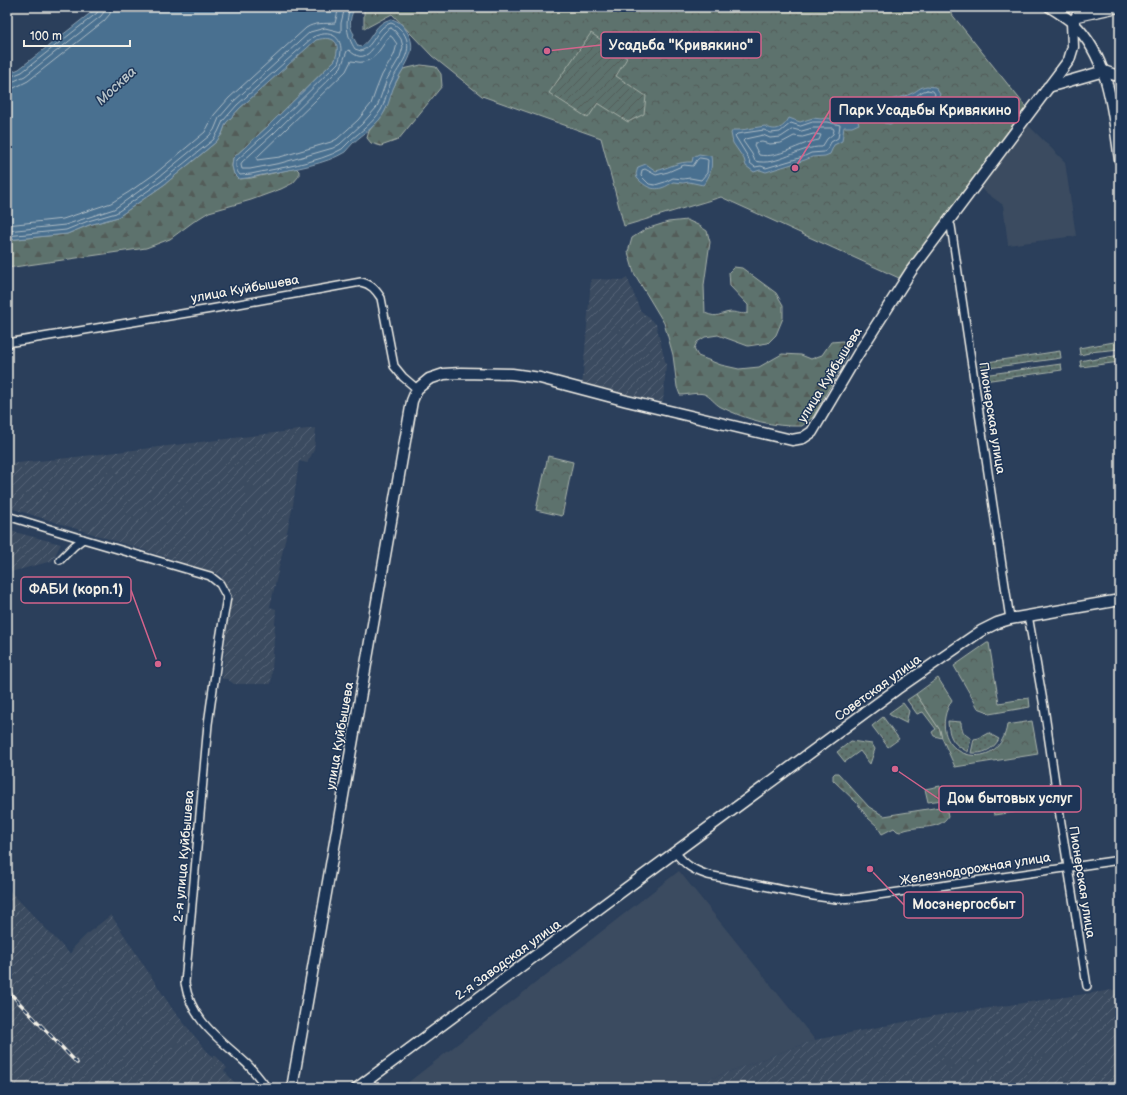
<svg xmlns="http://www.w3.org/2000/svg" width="1127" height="1095" viewBox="0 0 1127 1095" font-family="'Balsamiq Sans',sans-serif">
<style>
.built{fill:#3b4b60}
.industrial{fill:url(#industrial-furrows)}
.grass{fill:url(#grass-dots);stroke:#a8b2aa}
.forest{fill:url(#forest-firs);stroke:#a8b2aa}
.park{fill:url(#park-crowns);stroke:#a8b2aa}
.garden{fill:url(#garden-furrows);stroke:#a8b2aa}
.water{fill:#486f90;stroke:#8da3b3}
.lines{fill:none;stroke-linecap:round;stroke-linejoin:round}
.shore{stroke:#afbdc5;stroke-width:1}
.street-casing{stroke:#f4f1e8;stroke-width:10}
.secondary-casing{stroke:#f4f1e8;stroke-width:13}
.street{stroke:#1d3557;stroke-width:7}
.secondary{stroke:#1d3557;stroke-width:10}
.rail-casing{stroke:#f4f1e8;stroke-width:3.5}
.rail{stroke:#1d3557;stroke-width:2;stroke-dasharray:6;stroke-linecap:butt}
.labels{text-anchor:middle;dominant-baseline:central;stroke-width:3;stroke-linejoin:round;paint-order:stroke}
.street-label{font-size:13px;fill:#f4f1e8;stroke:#1d3557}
.water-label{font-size:14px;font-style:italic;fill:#b8c4c9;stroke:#1d3557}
.leader{fill:none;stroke:#d4648c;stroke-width:1.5}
.callout-dot{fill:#d4648c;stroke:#1d3557;stroke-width:1.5}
.callout{fill:#1d3557;stroke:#d4648c;stroke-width:1.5}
.callout-label{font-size:14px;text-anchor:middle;font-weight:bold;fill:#f4f1e8}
</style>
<defs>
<pattern id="industrial-furrows" width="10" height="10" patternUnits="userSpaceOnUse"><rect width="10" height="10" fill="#3b4b60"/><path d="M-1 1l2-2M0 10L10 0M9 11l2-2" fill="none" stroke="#586577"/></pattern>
<pattern id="grass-dots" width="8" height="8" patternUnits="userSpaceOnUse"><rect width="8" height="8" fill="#5d726d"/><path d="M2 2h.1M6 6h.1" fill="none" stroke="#525b58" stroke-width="1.8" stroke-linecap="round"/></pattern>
<pattern id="forest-firs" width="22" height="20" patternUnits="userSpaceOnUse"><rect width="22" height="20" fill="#5d726d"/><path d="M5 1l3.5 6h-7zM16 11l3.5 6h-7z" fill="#525b58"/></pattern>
<pattern id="park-crowns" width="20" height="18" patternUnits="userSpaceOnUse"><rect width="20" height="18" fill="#5d726d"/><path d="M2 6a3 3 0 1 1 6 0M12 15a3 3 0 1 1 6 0" fill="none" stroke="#525b58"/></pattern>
<pattern id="garden-furrows" width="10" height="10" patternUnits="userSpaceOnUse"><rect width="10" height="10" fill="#5d726d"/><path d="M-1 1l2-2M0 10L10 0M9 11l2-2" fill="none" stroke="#525b58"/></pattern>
</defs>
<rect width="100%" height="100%" fill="#2b3f5b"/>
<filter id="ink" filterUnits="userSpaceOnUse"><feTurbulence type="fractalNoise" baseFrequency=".025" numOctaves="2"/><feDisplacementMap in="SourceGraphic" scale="8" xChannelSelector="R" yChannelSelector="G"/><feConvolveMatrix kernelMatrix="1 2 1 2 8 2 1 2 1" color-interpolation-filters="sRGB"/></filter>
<g filter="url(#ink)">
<g class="built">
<path d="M 1028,125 L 1065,162 L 1076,236 L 1008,245 L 1003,205 L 980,188 Z"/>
<path d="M 679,871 L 815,1040 L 685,1088 L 401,1088 Z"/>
</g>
<g class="industrial">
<path d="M 627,277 L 640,310 L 656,324 L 666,365 L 663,402 L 582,386 L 591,279 L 622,280 Z"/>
<path d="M 316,428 L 314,450 L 307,463 L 299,461 L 293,505 L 270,607 L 276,609 L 271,684 L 234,684 L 227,679 L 222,679 L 230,594 L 220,574 L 7,507 L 7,464 L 59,459 Z"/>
<path d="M 7,530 L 53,542 L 61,544 L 52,561 L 7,573 Z"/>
<path d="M 7,888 L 70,954 L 74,947 L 88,933 L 111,915 L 173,1010 L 206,1050 L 213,1057 L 215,1055 L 227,1068 L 224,1071 L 237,1085 L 238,1088 L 7,1088 Z"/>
<path d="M 1120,989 L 1120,1088 L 685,1088 L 815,1040 L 934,1016 Z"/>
</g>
<g class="grass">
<path d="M 1120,341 L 1120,349 L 1089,352 L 1089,353 L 1080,355 L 1079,348 Z"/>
<path d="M 1060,351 L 1061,358 L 982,369 L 981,363 Z"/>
<path d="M 1120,355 L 1120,362 L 1081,367 L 1080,361 L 1090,359 L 1091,360 Z"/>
<path d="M 1061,364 L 1062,370 L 984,381 L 983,375 Z"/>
<path d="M 916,694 L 940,730 L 942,738 L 934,736 L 932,732 L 936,729 L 923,712 L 917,714 L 907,700 Z"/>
<path d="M 903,703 L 909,711 L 906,723 L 890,715 L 889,713 Z"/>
<path d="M 883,717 L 899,739 L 888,747 L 872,726 Z"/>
<path d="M 948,721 L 961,722 C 961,730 964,735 971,738 L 968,752 C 953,744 949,738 948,721 Z"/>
<path d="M 988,733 L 999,739 C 993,750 983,754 971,753 L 974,739 L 979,738 Z"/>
<path d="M 851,741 L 872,744 L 875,749 L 870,764 L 860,751 L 845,762 L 837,752 Z"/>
</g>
<g class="forest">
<path d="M 325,37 C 340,40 339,48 335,60 L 267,127 L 233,158 L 232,166 L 234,174 L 239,179 L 251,178 L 296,168 L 299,171 L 299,176 L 293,183 L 281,189 L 251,200 L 209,212 L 193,222 L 170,239 L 146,248 L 7,268 L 7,240 L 67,234 L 89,225 L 118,217 L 165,184 L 216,142 L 222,134 L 226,123 L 240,108 L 316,39 Z"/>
<path d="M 421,65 L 436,67 L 441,74 L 442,86 L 398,140 L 381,146 L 371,143 L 367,138 L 369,131 L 385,111 L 389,96 L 403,69 Z"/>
<path d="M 687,220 L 698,225 L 707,231 L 710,242 L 704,285 L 705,313 C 719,319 719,313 731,312 C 738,312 741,315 748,313 L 748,305 L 730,286 L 729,272 L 734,267 L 742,268 L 776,293 L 783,305 L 783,318 L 776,335 L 768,343 L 748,346 L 718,335 L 705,337 L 697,342 L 694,349 L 698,356 L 721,365 L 739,369 L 759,367 L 782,354 L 801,355 L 811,359 L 822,355 L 831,342 L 843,341 L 848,346 L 846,358 L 813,417 L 802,426 C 773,427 747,420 721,407 C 715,404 710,396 704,394 C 696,392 688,395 680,395 L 677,387 L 673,355 L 664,323 L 634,273 L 628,252 L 632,238 L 646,229 L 668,222 Z"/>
<path d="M 835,773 L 838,773 L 869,807 L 884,816 L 946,806 L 948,816 C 939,832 915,824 900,832 L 897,831 L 894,828 L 882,834 L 877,826 L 868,818 L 857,803 L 833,780 L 833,775 Z"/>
<path d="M 940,786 L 942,800 L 928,802 L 925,789 Z"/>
</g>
<g class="park">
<path d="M 364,7 L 946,7 L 1026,107 L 899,278 L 721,197 L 624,226 L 601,138 L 482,96 L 432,56 L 392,14 L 364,29 Z"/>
<path d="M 548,456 L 573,462 L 562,516 L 536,510 Z"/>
<path d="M 987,643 L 989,643 L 999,703 L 1029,698 L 1030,707 L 989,714 L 986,711 L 978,708 L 954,666 Z"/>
<path d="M 938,678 L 952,700 C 949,705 946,711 945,717 C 937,760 1000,773 1007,725 L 1032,721 L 1038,754 L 955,767 L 942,738 L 940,730 L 916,694 Z"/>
<path d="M 1012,802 L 1014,812 L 994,815 L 992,805 Z"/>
</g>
<path class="garden" d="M 591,33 L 627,58 L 616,76 L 646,96 L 644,114 L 628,122 L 598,103 L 588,118 L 549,93 Z"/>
<g class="water">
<path d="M 98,7 L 356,7 C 350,14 348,27 354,34 L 353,37 L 358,46 L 361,47 C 374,38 374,22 392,19 C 398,21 402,24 406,30 C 420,50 405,64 396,82 C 391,91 390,102 385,111 C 379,124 364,133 353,143 C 350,146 348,149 345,152 C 326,164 294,169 272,173 C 261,175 250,178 239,179 L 234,174 L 232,166 L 233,158 L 267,127 L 335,60 C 341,42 335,35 316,40 L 240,108 L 226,123 L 222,134 L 216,142 L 165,184 L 118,217 L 89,225 L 67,234 L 7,240 L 7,74 L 19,69 Z"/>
<path d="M 927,86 L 935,87 L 940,94 L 936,104 L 919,109 L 890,124 L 884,123 L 881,119 L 879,109 C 889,96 898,100 910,94 C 918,91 919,87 927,86 Z"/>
<path d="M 841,115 L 857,119 L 859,124 L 852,127 L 844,127 L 842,141 L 834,145 L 830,154 L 825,156 L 812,157 L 805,160 L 766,172 L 760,170 L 754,172 L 746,166 L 744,159 L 733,143 L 731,133 L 733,130 L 741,130 L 765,126 C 775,132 783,129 789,118 L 800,122 L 813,118 L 821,119 L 827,118 L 839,120 Z"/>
<path d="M 699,154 L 711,156 C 713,167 710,177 703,185 L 689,182 L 683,183 L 673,182 C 659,192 649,191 637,178 L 636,174 L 638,167 L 646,164 L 656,171 C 668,168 679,161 692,162 L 693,157 Z"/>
</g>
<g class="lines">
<g class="shore">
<path d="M 391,28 L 395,31 L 401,39 L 403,47 L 400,57 L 387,79 L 377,107 L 362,124 L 340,144 L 333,148 L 281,163 L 250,169 L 242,169 L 241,165 L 242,162 L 273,134 L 341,67 L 347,51 L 349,50 C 371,72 377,31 391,28 Z"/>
<path d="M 390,36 L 392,37 L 397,44 L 394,55 L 382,75 L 376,90 L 371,104 L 358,120 L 337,139 L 331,142 L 280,157 L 257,160 L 257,157 L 346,71 L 351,61 C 355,61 359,63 363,62 C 377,60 382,44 390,36 Z"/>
<path d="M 7,78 L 22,72 L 97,13 L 100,7"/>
<path d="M 7,83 L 12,82 L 25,76 L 101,16 L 104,12 L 105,7"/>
<path d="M 7,89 L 14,88 L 28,81 L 104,21 L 110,14 L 111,7"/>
<path d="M 927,90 L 933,91 L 935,94 L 933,101 L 918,106 L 889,119 L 885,118 L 883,110 C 890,100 903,102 913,98 C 918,95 921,91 927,90 Z"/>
<path d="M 813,122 L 828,122 L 840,125 L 838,138 L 831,142 L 827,150 L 824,152 L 811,153 L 803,157 L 766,168 L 761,166 L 755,167 L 750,163 L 748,157 L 735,136 L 737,134 L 764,130 L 771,133 L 780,132 L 791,123 L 800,126 Z"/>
<path d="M 813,128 L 833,128 L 834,130 L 833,134 L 827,139 L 822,147 C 799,146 778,167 755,161 L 752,154 L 743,141 L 745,139 L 763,135 L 770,138 L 781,137 L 793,129 L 801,131 Z"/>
<path d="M 814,134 L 821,135 L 819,140 C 799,143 779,159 759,155 L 754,145 L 755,143 L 762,142 L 770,144 L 781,143 L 794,136 L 802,137 Z"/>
<path d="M 700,158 L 706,159 L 708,160 L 707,173 L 701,180 L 690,178 L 683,179 L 673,178 L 665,182 L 655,185 L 649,184 L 641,176 L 642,170 L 645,169 L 656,175 L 668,172 L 684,165 L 693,166 L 697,160 Z"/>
<path d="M 7,225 L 63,219 L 111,203 L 129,192 L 156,173 L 205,132 L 214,115 L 229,98 L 306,28 C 315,22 324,24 335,23 L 339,7"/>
<path d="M 7,231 L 65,225 L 114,209 L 159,177 L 209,136 L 214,130 L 219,118 L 233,102 L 310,32 L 325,28 L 341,32 L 341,23 L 345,7"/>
<path d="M 7,236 L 66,230 L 88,221 L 116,213 L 162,181 L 213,140 L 218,132 L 223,121 L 237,105 L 313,37 C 335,27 347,42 338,63 L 270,130 L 237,160 C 235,165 236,171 240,175 L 251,174 C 277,168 319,163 342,149 C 345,146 348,143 351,140 C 361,131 373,123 381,110 C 385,103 387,90 391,82 C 399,65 416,51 403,32 C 399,28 397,25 391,23 C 376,26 375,46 361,51 L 355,49 C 347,37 344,21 351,7"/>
</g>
<defs>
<g id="street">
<path d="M 947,221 L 951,226 L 1010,619"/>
<path d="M 7,343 L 211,309 L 361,282 C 371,284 376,290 381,298 L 394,366 L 403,377 L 417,389"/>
<path d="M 7,516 L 83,539"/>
<path d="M 60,560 L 74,546 L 83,539 L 210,576 L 220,584 L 227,597 L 220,639 L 208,724 L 185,983 C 191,1021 221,1040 247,1064 C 254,1071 261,1080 267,1088"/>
<path d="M 1028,615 L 1044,707 L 1061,823 L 1087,986"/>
<path d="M 675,852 C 685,865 693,870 708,875 L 814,896 L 836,899 L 857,898 L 1120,860"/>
</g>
<g id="secondary">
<path d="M 1050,7 C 1058,12 1066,17 1073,23 C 1110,59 1113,112 1120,160"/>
<path d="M 1072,22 L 1077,16 L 1118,7"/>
<path d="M 1104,71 L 1115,75 L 1120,74"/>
<path d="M 1048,87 L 1104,71"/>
<path d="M 292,1088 L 412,401 L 417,389 L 429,379 L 444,374 L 461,373 L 512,374 L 540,378 L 627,401 L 792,440 L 803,438 L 812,432 L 858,354 L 911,271 L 1069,60 L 1073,47 L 1072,22"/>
<path d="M 357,1088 L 640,878 L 897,689 L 981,631 L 997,623 L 1010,619 L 1120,600"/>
</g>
</defs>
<use href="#street" class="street-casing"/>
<use href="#secondary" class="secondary-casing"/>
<use href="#street" class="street"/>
<use href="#secondary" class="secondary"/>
<defs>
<path id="rail" d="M 7,990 L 77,1063"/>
</defs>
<use href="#rail" class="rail-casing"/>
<use href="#rail" class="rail"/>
</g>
</g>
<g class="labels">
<g class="street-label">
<text transform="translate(245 289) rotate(-10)">улица Куйбышева</text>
<text transform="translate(830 375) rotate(-58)">улица Куйбышева</text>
<text transform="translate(992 418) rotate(81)">Пионерская улица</text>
<text transform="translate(878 688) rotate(-36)">Советская улица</text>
<text transform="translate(340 736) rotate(-80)">улица Куйбышева</text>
<text transform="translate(184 856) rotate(-85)">2-я улица Куйбышева</text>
<text transform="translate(975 869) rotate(-9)">Железнодорожная улица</text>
<text transform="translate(1082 882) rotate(81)">Пионерская улица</text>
<text transform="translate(508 960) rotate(-36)">2-я Заводская улица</text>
</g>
<g class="water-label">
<text transform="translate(116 86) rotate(-43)">Москва</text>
</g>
</g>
<path class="leader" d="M547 51L601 45M795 168L830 110M158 664L131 590M895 769L939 799M870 869L904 905"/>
<g class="callout-dot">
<circle cx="547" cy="51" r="4"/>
<circle cx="795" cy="168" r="4"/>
<circle cx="158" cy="664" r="4"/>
<circle cx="895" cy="769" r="4"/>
<circle cx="870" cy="869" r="4"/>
</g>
<g class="callout">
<rect x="601" y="32" width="160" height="26" rx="4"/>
<rect x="830" y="97" width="189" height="26" rx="4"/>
<rect x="21" y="577" width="110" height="26" rx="4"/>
<rect x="939" y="786" width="142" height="26" rx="4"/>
<rect x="904" y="892" width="119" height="26" rx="4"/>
</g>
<g class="callout-label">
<text x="681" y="50">Усадьба "Кривякино"</text>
<text x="925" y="115">Парк Усадьбы Кривякино</text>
<text x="76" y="594">ФАБИ (корп.1)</text>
<text x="1010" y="803">Дом бытовых услуг</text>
<text x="964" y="909">Мосэнергосбыт</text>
</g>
<rect width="1127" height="1095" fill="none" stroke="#1d3557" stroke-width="24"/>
<rect x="12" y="12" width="1103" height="1071" fill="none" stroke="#f4f1e8" stroke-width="1.5" filter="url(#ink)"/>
<path d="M24 40v6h106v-6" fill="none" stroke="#f4f1e8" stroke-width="2"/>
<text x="30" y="40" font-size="12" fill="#f4f1e8" stroke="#1d3557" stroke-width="3" paint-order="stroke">100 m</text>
</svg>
